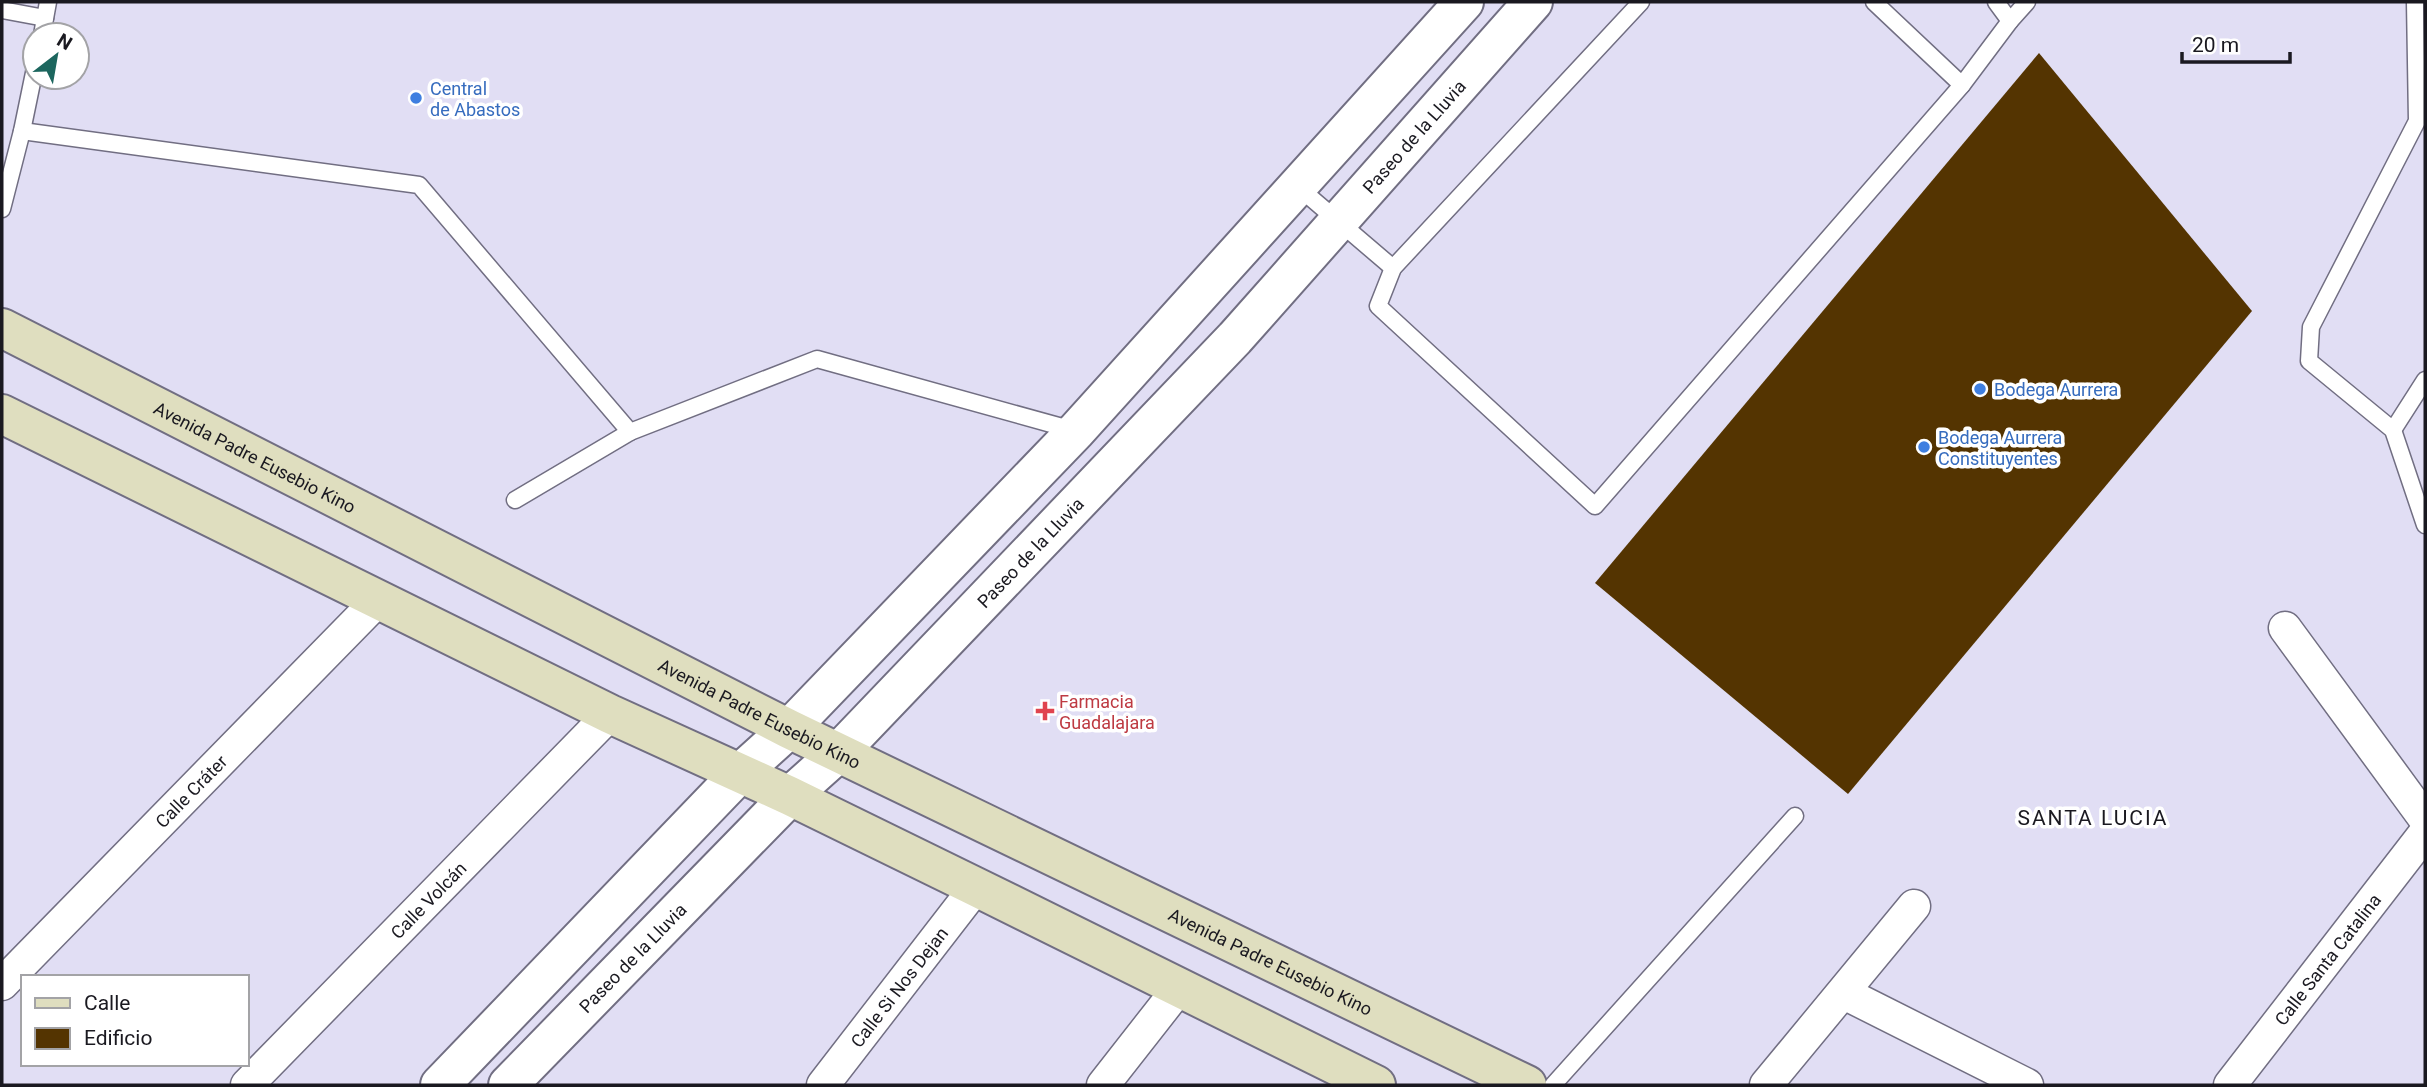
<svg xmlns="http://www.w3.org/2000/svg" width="2427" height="1087" viewBox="0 0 2427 1087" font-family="Roboto,sans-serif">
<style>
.building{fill:#543401}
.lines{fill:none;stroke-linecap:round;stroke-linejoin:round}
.service-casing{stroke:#716e82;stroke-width:19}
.minor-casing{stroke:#716e82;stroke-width:35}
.tertiary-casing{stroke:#716e82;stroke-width:42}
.secondary-casing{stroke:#716e82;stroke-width:42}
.service{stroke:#fff;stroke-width:16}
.minor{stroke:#fff;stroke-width:32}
.tertiary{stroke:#fff;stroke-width:38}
.secondary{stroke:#dfdebf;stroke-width:38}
.shop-dot{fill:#3f7fe0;stroke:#fff;stroke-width:2.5}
.health-dot{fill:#e0444e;stroke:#fff;stroke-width:2.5}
.labels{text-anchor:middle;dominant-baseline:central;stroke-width:7;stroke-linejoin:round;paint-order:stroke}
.shop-label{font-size:18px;fill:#366cbe;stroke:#fff;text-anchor:start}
.street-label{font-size:18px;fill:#1a1920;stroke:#fff}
.health-label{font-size:18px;fill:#be3a42;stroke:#fff;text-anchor:start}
.quarter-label{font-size:21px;letter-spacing:2px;fill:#1a1920;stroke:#fff}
</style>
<rect width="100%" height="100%" fill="#e1def4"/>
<path class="building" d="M 2039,53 L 2252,311 L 1848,794 L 1595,583 Z"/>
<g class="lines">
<defs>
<g id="service">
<path d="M 1641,2 L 1393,268 L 1378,306 L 1595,506 L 1962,85 L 1874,2"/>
<path d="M 2415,2 L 2417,121 L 2311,327 L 2309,361 L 2393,430 L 2425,525"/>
<path d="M 2,10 L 45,18"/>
<path d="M 2010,21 L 2027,2"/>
<path d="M 42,35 L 48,2"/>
<path d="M 1962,85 L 2010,21 L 1996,2"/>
<path d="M 22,131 L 419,185 L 630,432 L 817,359 L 1073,430"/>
<path d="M 1297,186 L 1393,268"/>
<path d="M 2,209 L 22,131 L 35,68"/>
<path d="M 2393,430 L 2425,380"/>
<path d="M 515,500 L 630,432"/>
<path d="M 1553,1085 L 1795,816"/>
</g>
<g id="minor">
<path d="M 2285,628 L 2425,819"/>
<path id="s1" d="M 2,984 L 378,600"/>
<path d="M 1844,993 L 2027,1085"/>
<path id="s2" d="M 247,1085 L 610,714"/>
<path id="s3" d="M 823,1085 L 976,887"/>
<path d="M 1103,1085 L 1179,988"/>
<path d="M 1766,1085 L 1914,906"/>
<path id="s4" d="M 2230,1085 L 2425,833"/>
</g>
<g id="tertiary">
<path d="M 440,1085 L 739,774 L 789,729 L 1076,431 L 1464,2"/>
<path id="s5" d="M 508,1085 L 790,796 L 838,753 L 1235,338 L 1533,2"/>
</g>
<g id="secondary">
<path id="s6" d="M 2,328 L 789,729 L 1527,1085"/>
<path d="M 2,414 L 610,714 L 790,796 L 976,887 L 1376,1085"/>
</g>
</defs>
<use href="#service" class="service-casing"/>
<use href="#minor" class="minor-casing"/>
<use href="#tertiary" class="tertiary-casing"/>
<use href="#secondary" class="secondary-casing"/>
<use href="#service" class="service"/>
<use href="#minor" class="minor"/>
<use href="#tertiary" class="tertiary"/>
<use href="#secondary" class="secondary"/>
</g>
<g class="shop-dot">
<circle cx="416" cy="98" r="7"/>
<circle cx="1980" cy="389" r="7"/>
<circle cx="1924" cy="447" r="7"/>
</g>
<path class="health-dot" d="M1041.5 700.5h7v7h7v7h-7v7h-7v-7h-7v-7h7z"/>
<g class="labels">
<g class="shop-label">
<text x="430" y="88">Central<tspan x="430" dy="21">de Abastos</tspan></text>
<text x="1994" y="389">Bodega Aurrera</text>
<text x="1938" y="437">Bodega Aurrera<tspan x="1938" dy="21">Constituyentes</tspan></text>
</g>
<g class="street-label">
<text stroke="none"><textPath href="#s5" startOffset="1312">Paseo de la Lluvia</textPath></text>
<text stroke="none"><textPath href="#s6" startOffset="284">Avenida Padre Eusebio Kino</textPath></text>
<text stroke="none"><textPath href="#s5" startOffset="746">Paseo de la Lluvia</textPath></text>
<text stroke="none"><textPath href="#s6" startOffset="850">Avenida Padre Eusebio Kino</textPath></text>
<text stroke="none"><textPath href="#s1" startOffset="270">Calle Cráter</textPath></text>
<text stroke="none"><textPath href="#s2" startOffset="259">Calle Volcán</textPath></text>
<text stroke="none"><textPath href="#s5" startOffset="178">Paseo de la Lluvia</textPath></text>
<text stroke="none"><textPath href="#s4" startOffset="159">Calle Santa Catalina</textPath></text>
<text stroke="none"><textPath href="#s6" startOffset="1418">Avenida Padre Eusebio Kino</textPath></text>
<text stroke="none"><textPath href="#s3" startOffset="124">Calle Si Nos Dejan</textPath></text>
</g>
<g class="health-label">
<text x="1059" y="701">Farmacia<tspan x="1059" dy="21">Guadalajara</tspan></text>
</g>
<g class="quarter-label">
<text x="2093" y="818">SANTA LUCIA</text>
</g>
</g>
<rect width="2427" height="1087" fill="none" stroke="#1a1920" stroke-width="7"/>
<rect x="21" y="975" width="228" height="91" fill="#ffffff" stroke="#a3a3a6" stroke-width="2"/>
<rect x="35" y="998" width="35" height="10" fill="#dfdebf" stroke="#a3a3a6" stroke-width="2"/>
<text x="84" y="1010" font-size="21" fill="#1a1920">Calle</text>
<rect x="35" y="1028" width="35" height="21" fill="#543401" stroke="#a3a3a6" stroke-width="2"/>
<text x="84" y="1045" font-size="21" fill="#1a1920">Edificio</text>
<g transform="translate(56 56) rotate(31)"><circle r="33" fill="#ffffff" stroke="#a3a3a6" stroke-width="2"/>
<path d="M0-5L12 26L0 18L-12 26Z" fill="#1c665e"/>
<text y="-10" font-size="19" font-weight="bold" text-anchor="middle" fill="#1a1920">N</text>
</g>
<path d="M2182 52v10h108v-10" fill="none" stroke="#1a1920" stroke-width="3.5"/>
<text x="2192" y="52" font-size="21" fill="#1a1920" stroke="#ffffff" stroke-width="5" paint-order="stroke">20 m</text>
</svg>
